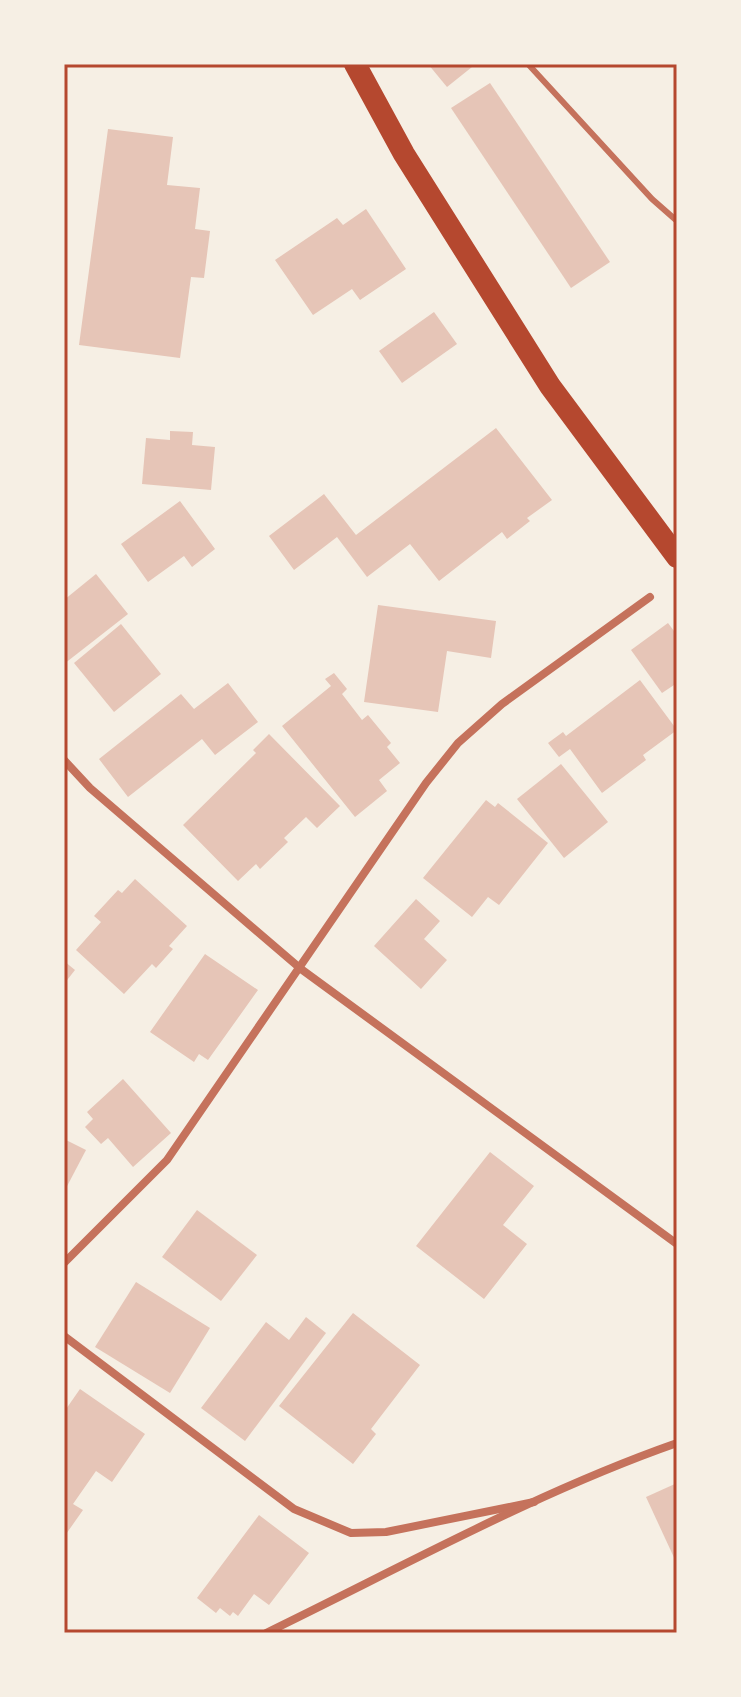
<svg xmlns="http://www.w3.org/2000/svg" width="741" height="1697" viewBox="0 0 741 1697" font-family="Spectral,serif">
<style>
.building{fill:#e6c5b7}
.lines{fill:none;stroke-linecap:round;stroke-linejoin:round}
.service{stroke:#c5725c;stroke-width:6}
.minor{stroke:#c5725c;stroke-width:8}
.trunk{stroke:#b5482f;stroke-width:22}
.neatline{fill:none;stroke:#b5482f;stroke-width:3}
</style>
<rect width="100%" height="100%" fill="#f6efe4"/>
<g class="building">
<path d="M 428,64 L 470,64 L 472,67 L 447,87 Z"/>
<path d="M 490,83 L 610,262 L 571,288 L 451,108 Z"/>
<path d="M 108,129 L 173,137 L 167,185 L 200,188 L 195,229 L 210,231 L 204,278 L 191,277 L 180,358 L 79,345 Z"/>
<path d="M 366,209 L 406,269 L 360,300 L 352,289 L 313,315 L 275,260 L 337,218 L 343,225 Z"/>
<path d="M 434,312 L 457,344 L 402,383 L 379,351 Z"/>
<path d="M 496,428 L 552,500 L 527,518 L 530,521 L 507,539 L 502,532 L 439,581 L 410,544 L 367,577 L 337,537 L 294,570 L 269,536 L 324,494 L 356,535 Z"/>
<path d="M 170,431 L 193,432 L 192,445 L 215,447 L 211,490 L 142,484 L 146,438 L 170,440 Z"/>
<path d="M 180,501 L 215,549 L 192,567 L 184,556 L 148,582 L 121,544 Z"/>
<path d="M 96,574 L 128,614 L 64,664 L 64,600 Z"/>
<path d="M 378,605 L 496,621 L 491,658 L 447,651 L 438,712 L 364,702 Z"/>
<path d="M 668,623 L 677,635 L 677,683 L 662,693 L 631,650 Z"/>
<path d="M 121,624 L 161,674 L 114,712 L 74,663 Z"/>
<path d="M 334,673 L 347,689 L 342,694 L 362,720 L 368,715 L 391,743 L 387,747 L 400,763 L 379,780 L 387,791 L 355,817 L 282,726 L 331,686 L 325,679 Z"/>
<path d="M 640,680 L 677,730 L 643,755 L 646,760 L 602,793 L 570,749 L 559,757 L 548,743 L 563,732 L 566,736 Z"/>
<path d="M 228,683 L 258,722 L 215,755 L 202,739 L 128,797 L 99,759 L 181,694 L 194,709 Z"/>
<path d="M 269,734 L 340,806 L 317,828 L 306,817 L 284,838 L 288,842 L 260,869 L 256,864 L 238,881 L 183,825 L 256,753 L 253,750 Z"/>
<path d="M 561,764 L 608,822 L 564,858 L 517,799 Z"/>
<path d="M 486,800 L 495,807 L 498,803 L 548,843 L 499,905 L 488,897 L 472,917 L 423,878 Z"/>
<path d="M 135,879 L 187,926 L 169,946 L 173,949 L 156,968 L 152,964 L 124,994 L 76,950 L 101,922 L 94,916 L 118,890 L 122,893 Z"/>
<path d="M 416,899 L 440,921 L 424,939 L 447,960 L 421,989 L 374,946 Z"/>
<path d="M 205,954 L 258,990 L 208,1060 L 199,1054 L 194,1062 L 150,1032 Z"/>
<path d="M 64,961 L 75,970 L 64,984 Z"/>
<path d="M 123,1079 L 171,1133 L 133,1167 L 108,1138 L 101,1144 L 85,1127 L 93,1119 L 87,1112 Z"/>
<path d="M 64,1139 L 86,1150 L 64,1192 Z"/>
<path d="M 490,1152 L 534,1186 L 503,1225 L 527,1244 L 484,1299 L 416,1246 Z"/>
<path d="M 197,1210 L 257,1255 L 221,1301 L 162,1257 Z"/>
<path d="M 136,1282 L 210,1328 L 170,1393 L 95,1347 Z"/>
<path d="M 353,1313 L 420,1365 L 371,1429 L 376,1434 L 353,1464 L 279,1406 Z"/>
<path d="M 306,1317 L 326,1333 L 245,1441 L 201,1408 L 266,1322 L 289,1340 Z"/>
<path d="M 80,1389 L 145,1434 L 112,1482 L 96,1471 L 73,1504 L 83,1510 L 64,1537 L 64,1412 Z"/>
<path d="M 677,1483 L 677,1564 L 646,1497 Z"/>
<path d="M 259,1515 L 309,1553 L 269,1605 L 254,1594 L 238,1616 L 233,1612 L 230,1616 L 220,1608 L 216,1613 L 197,1598 Z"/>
</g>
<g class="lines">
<path class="service" d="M 528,64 L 652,199 L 677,221"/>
<g class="minor">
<path d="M 64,760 L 90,788 L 301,969 L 677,1244"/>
<path d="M 64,1263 L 167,1160 L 426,783 L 458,743 L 502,704 L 650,597"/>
<path d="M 64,1336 L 294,1509 L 351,1533 L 386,1532 L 534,1502"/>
<path d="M 266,1633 C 400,1568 537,1492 677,1443"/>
</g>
<path class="trunk" d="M 355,64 L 404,154 L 550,386 L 677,557"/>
</g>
<rect width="741" height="1697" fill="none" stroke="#f6efe4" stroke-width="132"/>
<rect x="66" y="66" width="609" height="1565" class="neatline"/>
</svg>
